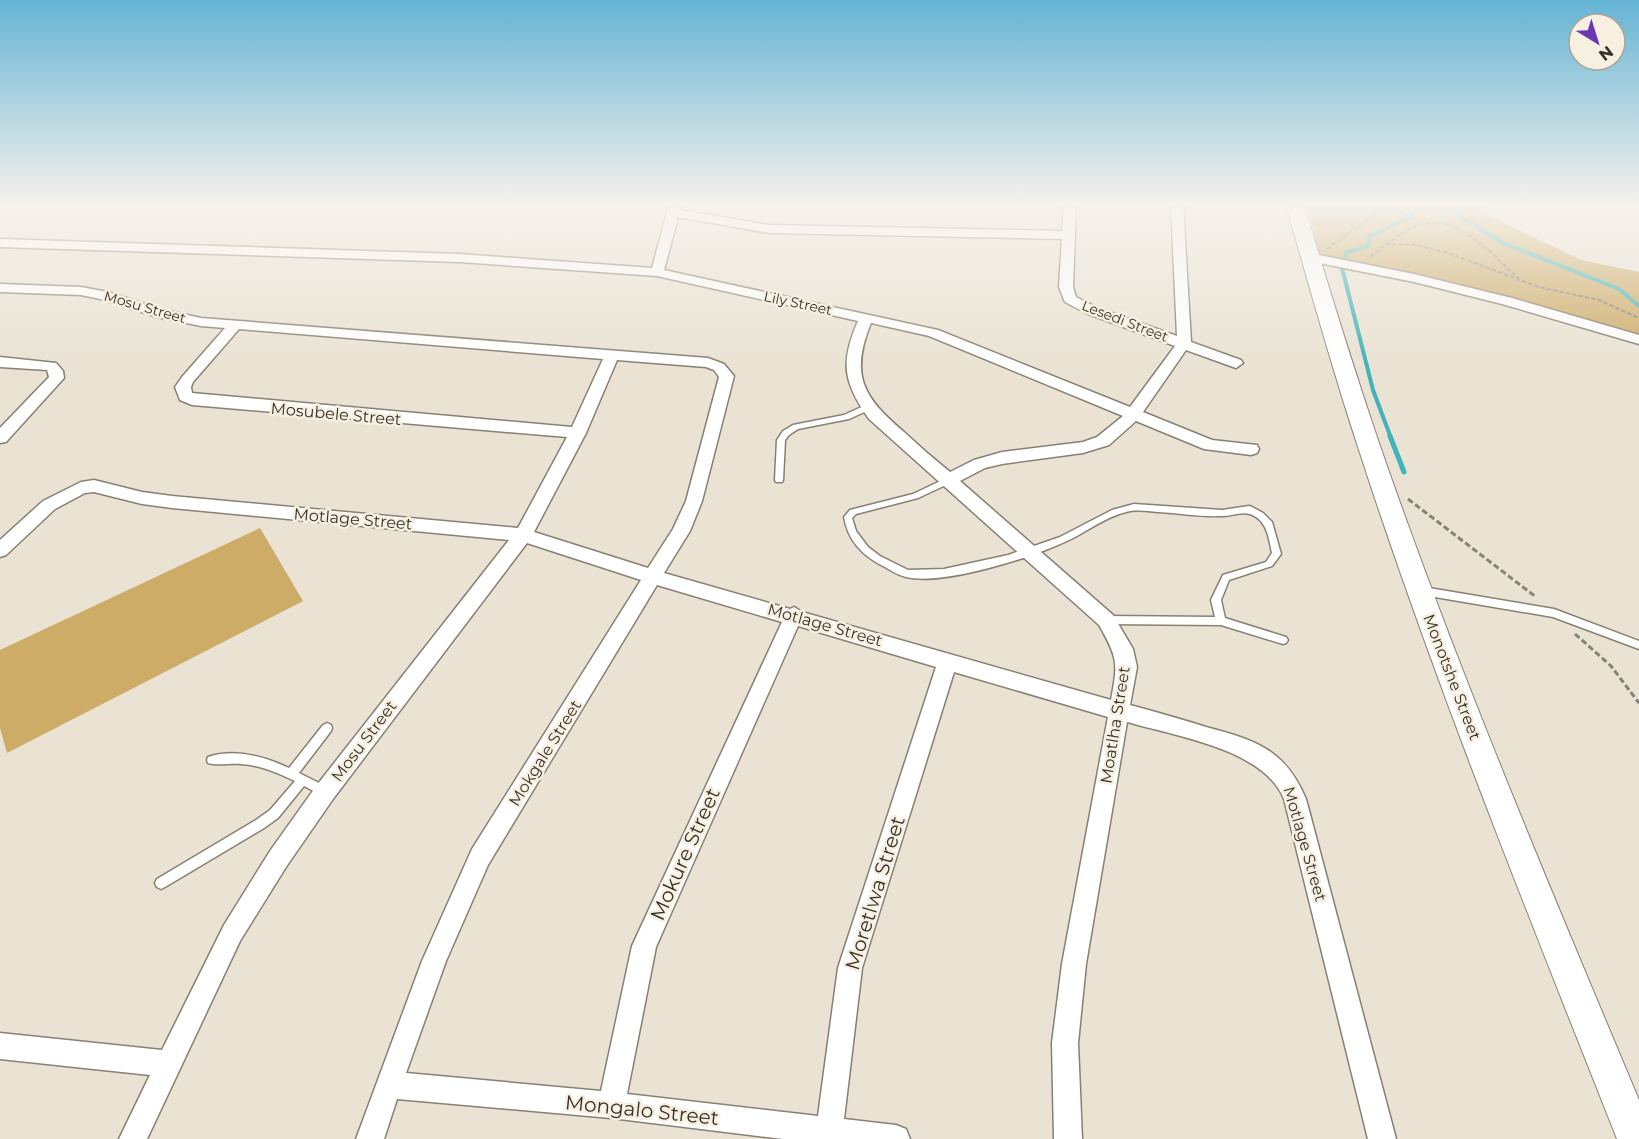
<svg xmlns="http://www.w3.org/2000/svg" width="1639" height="1139" viewBox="0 0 1639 1139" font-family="Montserrat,sans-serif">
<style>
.green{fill:#cdac68}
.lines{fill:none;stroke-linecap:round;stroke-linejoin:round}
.stream-far1{stroke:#42b3b8;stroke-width:4}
.stream{stroke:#42b3b8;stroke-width:5}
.lane-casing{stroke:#878073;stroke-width:3}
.street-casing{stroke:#878073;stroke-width:3}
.secondary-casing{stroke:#878073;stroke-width:2}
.path-far1{stroke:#878278;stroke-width:2;stroke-dasharray:4.5 2;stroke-linecap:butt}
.path{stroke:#878278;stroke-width:3;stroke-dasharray:6 3;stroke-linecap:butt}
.lane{fill:#fff;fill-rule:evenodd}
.street{fill:#fff;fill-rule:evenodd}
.secondary{fill:#fff;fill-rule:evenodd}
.labels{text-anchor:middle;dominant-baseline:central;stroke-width:5;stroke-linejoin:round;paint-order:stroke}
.far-street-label{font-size:14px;fill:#34312b;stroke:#f7f0e1}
.street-label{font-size:16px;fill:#34312b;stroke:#f7f0e1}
.near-street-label{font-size:20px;fill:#34312b;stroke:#f7f0e1}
</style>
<rect width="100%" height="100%" fill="#eae3d4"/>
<g class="green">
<path d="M 1308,205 L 1479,205 L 1490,216 L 1581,260 L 1639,272 L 1639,335 L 1442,279 L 1319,254 Z"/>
<path d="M 260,528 L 303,601 L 7,753 L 0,728 L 0,650 Z"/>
</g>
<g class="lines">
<g class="stream-far1">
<path d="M 1447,205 L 1458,215 L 1503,243 L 1619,289 L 1639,306"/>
<path d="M 1345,257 L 1347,252 L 1368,246 L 1369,237 L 1412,216 L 1412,213 L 1423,205"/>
<path d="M 1342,268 L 1373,390 L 1391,438"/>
</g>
<path class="stream" d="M 1390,436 L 1404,472"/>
<defs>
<g id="lane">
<path d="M 868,404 L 871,405 L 872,407 L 871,409 L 849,419 L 798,429 L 789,435 L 785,440 L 783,480 L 782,482 L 776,482 L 775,480 L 777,440 L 783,431 L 793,425 L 844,415 Z"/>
<path d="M 947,478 L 951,481 L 950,483 L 918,498 L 856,514 L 852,518 L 856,531 L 868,547 L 880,556 L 908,570 L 944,569 L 1008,555 L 1060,537 L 1112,510 L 1134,504 L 1222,510 L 1249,506 L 1252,507 L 1263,513 L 1272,522 L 1281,554 L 1272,566 L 1229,580 L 1221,600 L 1225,618 L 1286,637 L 1288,640 L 1286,643 L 1283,644 L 1221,625 L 1106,624 L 1103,623 L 1101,620 L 1103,617 L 1106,616 L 1215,617 L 1211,600 L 1223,575 L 1266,562 L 1272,553 C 1269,540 1268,525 1256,517 C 1245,509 1234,516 1221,516 C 1200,517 1179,513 1158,512 C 1147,511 1136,509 1126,512 C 1105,517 1088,531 1069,540 C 1034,557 943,586 906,577 C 897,575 889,569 881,565 C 861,554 848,540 844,517 L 850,510 L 913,494 Z"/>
<path d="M 1423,587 L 1554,609 L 1639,641 L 1639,649 L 1553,617 L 1423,595 L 1420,594 L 1418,591 L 1420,588 Z"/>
<path d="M 327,723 L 331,725 L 332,728 L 331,731 L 299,773 L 329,788 L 330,792 L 329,796 L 325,797 L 304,786 L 278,818 L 264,828 L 165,887 L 161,889 L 157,887 L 155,883 L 157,879 L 256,820 L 270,810 L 295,781 C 278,773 260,765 241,764 C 231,763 218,766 208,763 L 207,760 L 208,757 C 235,748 265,757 289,768 L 323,725 Z"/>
</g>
<g id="street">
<path d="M 669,205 L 681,205 L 680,210 L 769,225 L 1062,231 L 1064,205 L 1076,205 L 1073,287 L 1076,297 L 1098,308 L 1177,336 L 1171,205 L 1183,205 L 1191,342 L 1241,360 L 1243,363 L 1236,368 L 1186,350 L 1143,412 L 1212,440 L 1257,445 L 1259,449 L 1257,453 L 1251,455 L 1204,449 L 1136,421 L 1109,445 L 1083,453 L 1002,464 L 985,468 L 960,481 L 1113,615 L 1133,649 L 1137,667 L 1130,705 C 1156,712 1181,719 1206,727 C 1255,740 1285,749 1306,799 L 1396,1139 L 1368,1139 L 1284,799 C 1264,749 1175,736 1127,722 L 1086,964 L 1078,1043 L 1082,1139 L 1054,1139 L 1052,1043 L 1062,964 L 1108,717 L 954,672 L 862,968 L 844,1119 L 896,1125 L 906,1129 L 910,1139 L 783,1139 L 611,1118 L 397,1099 L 384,1139 L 356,1139 L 422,961 L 472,849 L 641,580 L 527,543 L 333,799 L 286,867 L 240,941 L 147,1139 L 119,1139 L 150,1075 L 0,1059 L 0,1033 L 162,1050 L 224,925 L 270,851 L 317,785 L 509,540 L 172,508 L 142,504 L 94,492 L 85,493 L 55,509 L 6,555 L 0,557 L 0,540 L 43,501 L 81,482 L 94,480 L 142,492 L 172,496 L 518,528 L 567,437 L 192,405 L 180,400 L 175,387 L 182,377 L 225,328 L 201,326 L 157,317 L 100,299 L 81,295 L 0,292 L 0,284 L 81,287 L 108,292 L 160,309 L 201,318 L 708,358 L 724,364 L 734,376 L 702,501 L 690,531 L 664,573 L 790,609 L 794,607 L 802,612 L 1111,700 C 1118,663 1118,658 1099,625 L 869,419 C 843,382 840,362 858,321 L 657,276 L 459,262 L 0,247 L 0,239 L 459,254 L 652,268 ZM 678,217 L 769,233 L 1062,239 L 1059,287 L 1065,302 L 1088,314 L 1175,346 L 1130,407 L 938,330 L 664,270 ZM 871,323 L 929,336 L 1123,416 L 1097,437 L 1083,442 L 1002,452 L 974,460 L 950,472 C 934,459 919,446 904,432 C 864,398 849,376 871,323 ZM 239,329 L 603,359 L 572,427 L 192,393 L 191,387 L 193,382 ZM 617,360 L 706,367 L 714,370 L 719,377 L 686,501 L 673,529 L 648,568 L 534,532 L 586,433 ZM 657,585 L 782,622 L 632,946 L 601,1091 L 406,1073 L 446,961 L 488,865 ZM 798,626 L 936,667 L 838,968 L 818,1116 L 627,1094 L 656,947 Z"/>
<path d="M 1309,253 L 1414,274 L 1512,298 L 1639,335 L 1639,344 L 1502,304 L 1414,282 L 1304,260 L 1303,257 Z"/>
<path d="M 0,357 L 56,363 L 63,371 L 64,378 L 6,442 L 0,443 L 0,428 L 49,377 L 47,370 L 0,367 Z"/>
</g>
<path id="secondary" d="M 1286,205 L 1304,205 C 1328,285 1352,364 1379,443 C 1456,666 1548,883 1639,1100 L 1639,1139 L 1617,1139 C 1526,909 1433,679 1357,444 C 1331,365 1309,285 1286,205 Z"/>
</defs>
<use href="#lane" class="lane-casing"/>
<use href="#street" class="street-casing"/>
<use href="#secondary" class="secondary-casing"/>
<g class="path-far1">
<path d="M 1393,209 L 1421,222"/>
<path d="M 1385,244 L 1415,245 L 1448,253 L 1539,287 L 1599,300 L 1639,318"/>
<path d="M 1327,249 L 1374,215 L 1381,206 L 1394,209"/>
<path d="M 1370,257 C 1420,216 1439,208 1491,252 C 1501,261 1509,271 1519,278"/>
</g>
<g class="path">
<path d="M 1408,499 L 1536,597"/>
<path d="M 1575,634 L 1611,666 L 1639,703"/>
</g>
<use href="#lane" class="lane"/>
<use href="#street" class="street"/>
<use href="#secondary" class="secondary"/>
</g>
<linearGradient id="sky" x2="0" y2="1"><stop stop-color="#65b4d5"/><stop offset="0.56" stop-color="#f6f2ec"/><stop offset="1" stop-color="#f6f2ec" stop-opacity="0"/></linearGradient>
<rect width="1639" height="364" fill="url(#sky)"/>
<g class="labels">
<g class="far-street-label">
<text transform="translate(798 303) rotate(12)">Lily Street</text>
<text transform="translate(145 307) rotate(16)">Mosu Street</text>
<text transform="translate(1125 321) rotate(21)">Lesedi Street</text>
</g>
<g class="street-label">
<text transform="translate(336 414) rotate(5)">Mosubele Street</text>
<text transform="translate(353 519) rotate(5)">Motlage Street</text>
<text transform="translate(825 625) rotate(16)">Motlage Street</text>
<text transform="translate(1452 677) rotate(69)">Monotshe Street</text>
<text transform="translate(1115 725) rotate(-81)">Moatlha Street</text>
<text transform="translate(364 741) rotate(-53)">Mosu Street</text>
<text transform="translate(545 753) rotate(-58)">Mokgale Street</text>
<text transform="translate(1305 844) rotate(74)">Motlage Street</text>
</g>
<g class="near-street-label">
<text transform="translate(685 854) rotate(-66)">Mokure Street</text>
<text transform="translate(875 893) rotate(-73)">Moretlwa Street</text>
<text transform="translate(642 1110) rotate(6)">Mongalo Street</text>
</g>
</g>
<g transform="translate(1597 42) rotate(142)"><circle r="28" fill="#f7f0e1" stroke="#a9a498" stroke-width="1.5"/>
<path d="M0-4.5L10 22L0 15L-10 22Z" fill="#6939b1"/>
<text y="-9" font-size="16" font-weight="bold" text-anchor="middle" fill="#34312b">N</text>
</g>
</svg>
